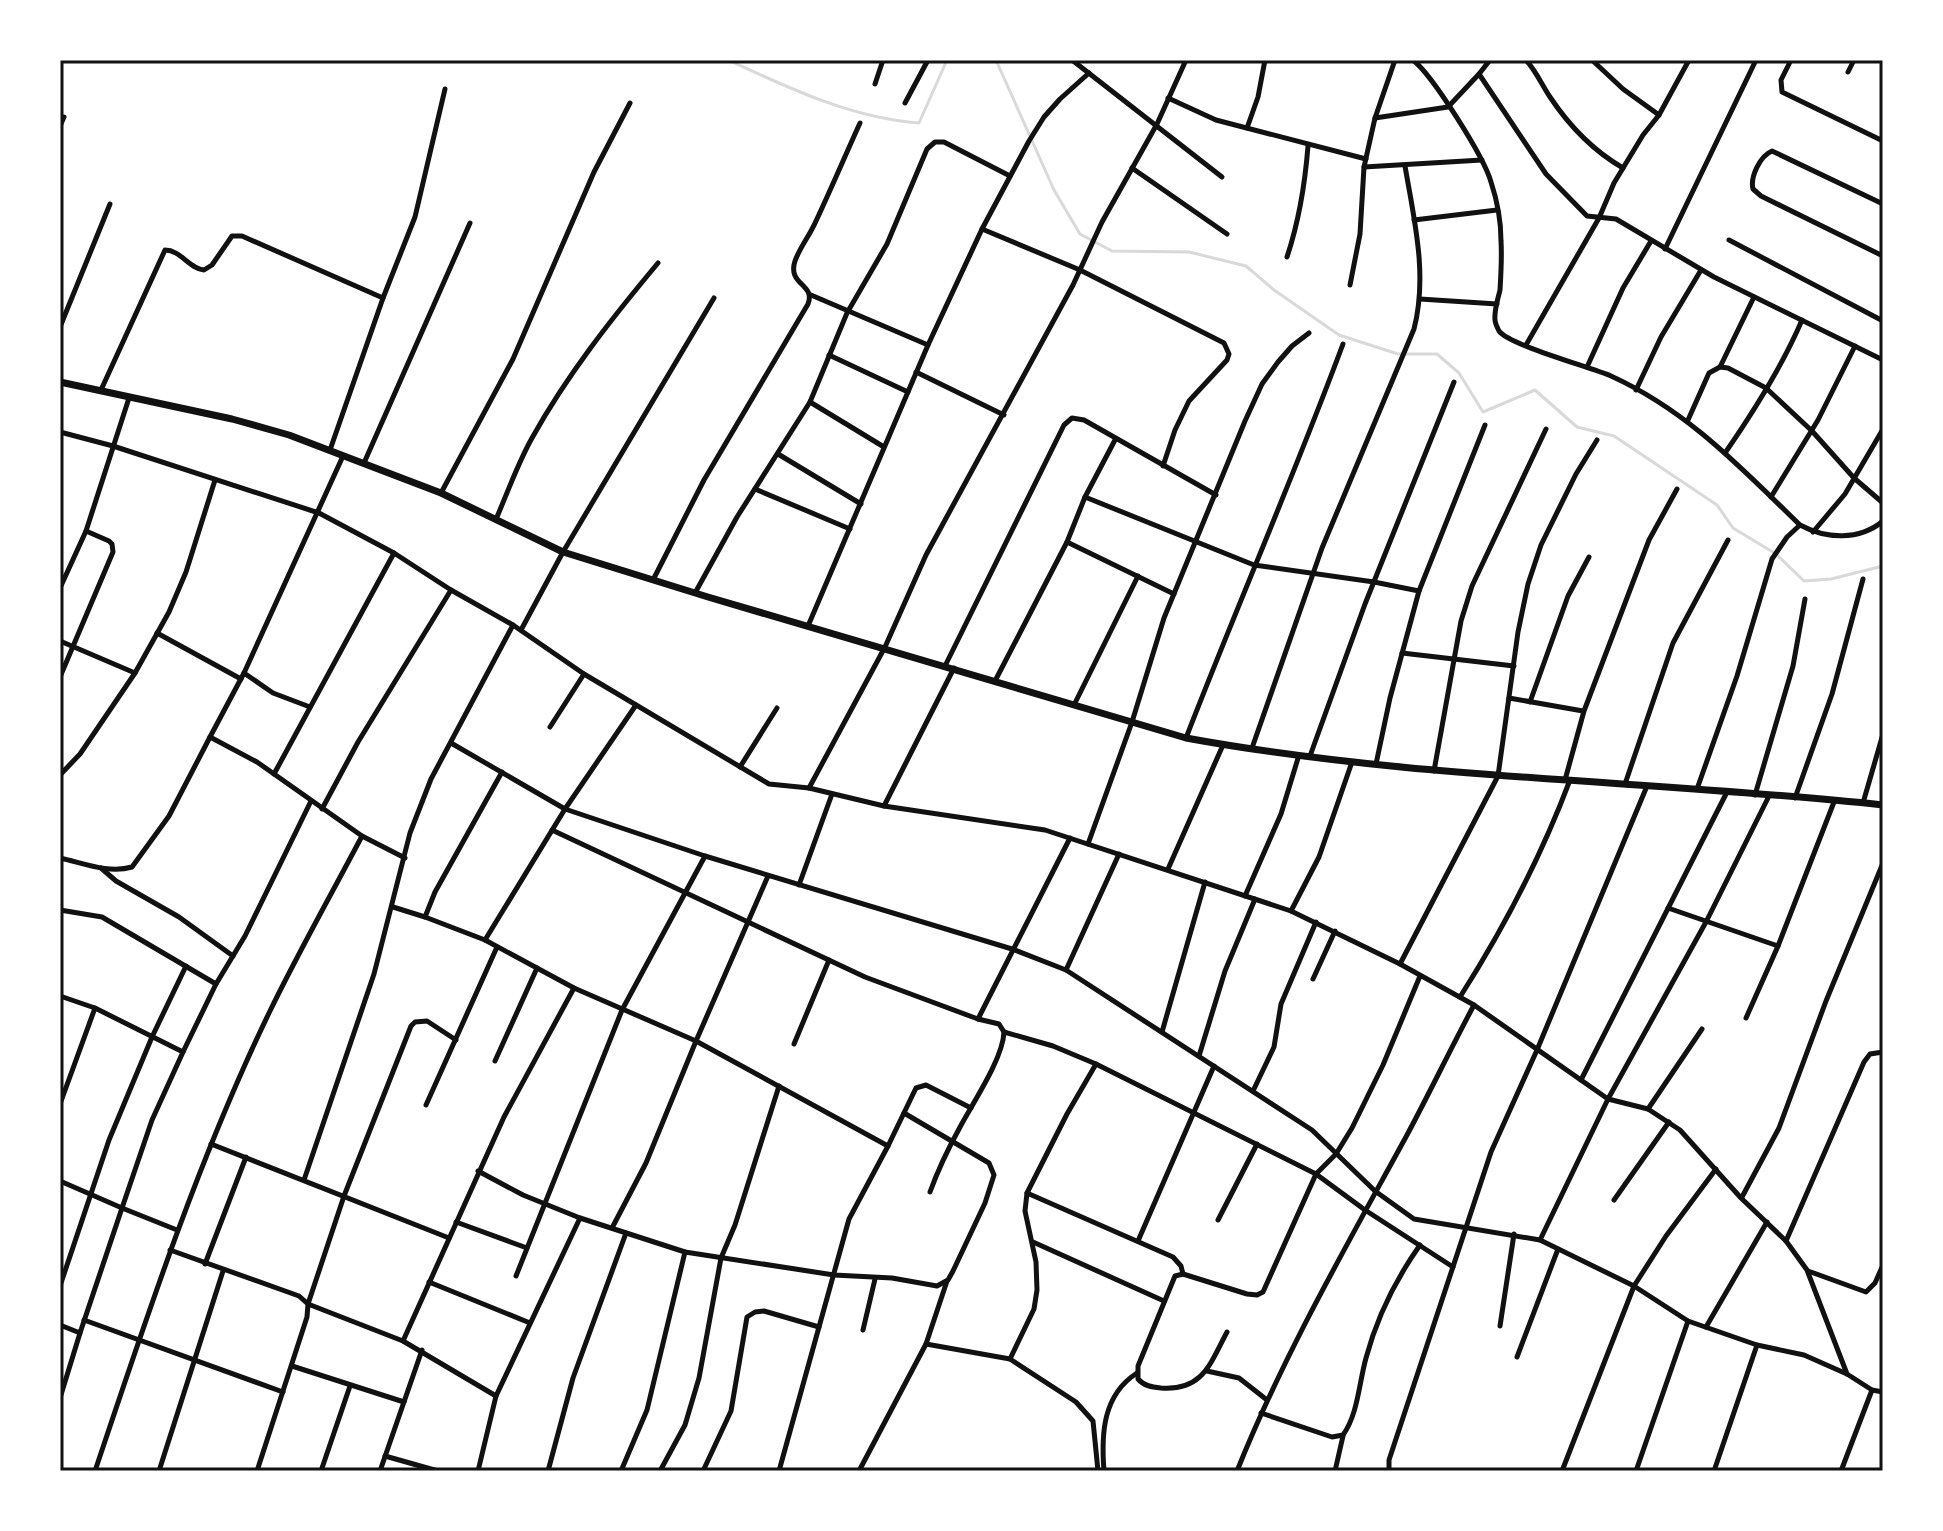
<svg xmlns="http://www.w3.org/2000/svg" width="1943" height="1531" viewBox="0 0 1943 1531" font-family="'Fira Sans',sans-serif">
<style>
.lines{fill:none;stroke-linecap:round;stroke-linejoin:round}
.stream{stroke:#d9d9d9;stroke-width:3}
.minor{stroke:#111;stroke-width:5}
.secondary{stroke:#111;stroke-width:7}
.neatline{fill:none;stroke:#111;stroke-width:3}
</style>
<rect width="100%" height="100%" fill="#fff"/>
<g class="lines">
<g class="stream">
<path d="M 728,60 C 789,88 851,118 919,123 L 947,60"/>
<path d="M 996,60 L 1054,190 L 1080,234 L 1112,251 L 1189,252 L 1246,266 L 1274,290 L 1339,335 L 1398,354 L 1437,354 L 1459,373 L 1483,412 L 1535,390 L 1577,427 L 1614,436 L 1717,505 L 1733,528 L 1776,554 L 1804,581 L 1831,579 L 1883,566"/>
</g>
<g class="minor">
<path d="M 1072,60 L 1222,177"/>
<path d="M 1395,60 L 1375,118 L 1448,107 L 1479,74 L 1546,174 L 1587,216 L 1616,219 L 1714,277 L 1883,360"/>
<path d="M 1413,60 C 1433,76 1484,157 1491,182 C 1497,200 1501,222 1501,241 C 1502,257 1501,274 1500,290 C 1498,299 1494,310 1495,320 C 1495,322 1498,329 1499,331 C 1509,345 1590,367 1611,376 C 1688,411 1740,467 1800,525"/>
<path d="M 1526,60 C 1536,71 1542,85 1550,97 C 1570,127 1592,150 1623,168"/>
<path d="M 1592,60 L 1623,89 L 1659,115"/>
<path d="M 1791,60 L 1781,80 L 1782,92 L 1883,141"/>
<path d="M 1848,72 L 1854,60"/>
<path d="M 1479,74 L 1490,60"/>
<path d="M 875,84 L 883,60"/>
<path d="M 1168,98 L 1216,120 L 1366,159"/>
<path d="M 905,103 L 928,60"/>
<path d="M 60,126 L 64,117"/>
<path d="M 1247,128 L 1258,97 L 1265,60"/>
<path d="M 1364,167 L 1482,160"/>
<path d="M 1132,168 L 1227,234"/>
<path d="M 1883,204 L 1772,151 C 1760,156 1750,177 1753,189 L 1761,196 L 1883,256"/>
<path d="M 1414,220 L 1497,210"/>
<path d="M 982,229 L 1080,270 L 1224,343 L 1229,354 L 1227,360 L 1189,401 L 1175,430 L 1163,466"/>
<path d="M 1729,240 L 1883,321"/>
<path d="M 1665,249 L 1756,60"/>
<path d="M 1287,257 C 1299,221 1305,184 1308,146"/>
<path d="M 1350,285 L 1360,234 L 1364,167 L 1375,118"/>
<path d="M 811,295 L 928,345"/>
<path d="M 1420,299 L 1497,304"/>
<path d="M 60,327 L 110,204"/>
<path d="M 1526,345 L 1599,218 L 1614,183 L 1643,135 L 1659,115 L 1689,60"/>
<path d="M 829,355 L 908,392"/>
<path d="M 1587,367 L 1623,288 L 1651,241"/>
<path d="M 1720,367 L 1754,297"/>
<path d="M 916,372 L 1004,415"/>
<path d="M 101,390 L 165,250 C 181,250 188,268 204,270 L 212,265 L 232,236 L 242,236 L 383,298"/>
<path d="M 1636,390 L 1661,337 L 1701,270"/>
<path d="M 810,402 L 884,447"/>
<path d="M 1688,420 L 1709,373 L 1720,367 L 1728,368 L 1766,388 L 1812,431 L 1854,478 L 1883,503"/>
<path d="M 60,432 L 113,446 L 319,513 L 394,553 L 451,590 L 513,625 L 584,674 L 769,784 L 809,788 L 884,806 L 1045,830 L 1291,911 L 1400,964 L 1474,1005 L 1608,1099 L 1648,1109 L 1680,1130 L 1741,1198 L 1786,1241 L 1807,1270 L 1847,1374"/>
<path d="M 330,450 L 383,298 L 415,217 L 445,89"/>
<path d="M 1725,453 C 1754,411 1782,367 1802,320"/>
<path d="M 778,454 L 861,504"/>
<path d="M 364,463 L 470,223"/>
<path d="M 755,489 L 850,529"/>
<path d="M 441,493 L 513,359 L 594,172 L 630,103"/>
<path d="M 1085,497 L 1254,565 L 1374,582 L 1419,591"/>
<path d="M 1771,497 L 1818,420 L 1855,346"/>
<path d="M 497,517 C 508,491 518,463 532,438 C 567,375 612,318 658,263"/>
<path d="M 1813,532 L 1845,494 L 1883,429"/>
<path d="M 1067,542 L 1174,594"/>
<path d="M 653,580 L 704,480 L 808,304 C 816,284 787,285 795,261 C 800,247 810,235 816,221 C 831,189 845,156 860,123"/>
<path d="M 60,588 L 86,531 L 129,398"/>
<path d="M 695,593 L 737,517 L 810,402 L 847,313 L 887,244 L 927,149 L 935,142 L 944,142 L 1010,176"/>
<path d="M 808,626 L 928,345 L 982,229 L 1029,141 L 1044,117 L 1060,99 L 1089,73"/>
<path d="M 521,630 L 563,552 L 714,298"/>
<path d="M 157,633 L 241,679"/>
<path d="M 60,641 L 135,673"/>
<path d="M 1402,653 L 1514,666"/>
<path d="M 945,666 L 1064,425 L 1072,418 L 1084,420 L 1216,495"/>
<path d="M 244,673 L 273,693 L 310,707"/>
<path d="M 60,677 L 113,552 L 112,544 L 109,541 L 86,531"/>
<path d="M 995,681 L 1067,542 L 1085,497 L 1115,440"/>
<path d="M 1509,698 L 1583,711"/>
<path d="M 1530,702 L 1568,596 L 1589,557"/>
<path d="M 1074,705 L 1138,576"/>
<path d="M 550,727 L 584,674"/>
<path d="M 1186,738 C 1237,606 1294,476 1343,344"/>
<path d="M 451,743 L 565,809 L 705,856 L 1012,949 L 1066,970 L 1312,1130 L 1375,1191 L 1414,1219 L 1540,1240 L 1634,1286 L 1688,1321 L 1757,1345 L 1804,1355 L 1847,1374 L 1872,1390 L 1883,1392"/>
<path d="M 1252,748 L 1322,548 L 1414,329 C 1428,275 1414,219 1405,166"/>
<path d="M 1310,756 L 1365,604 L 1454,382"/>
<path d="M 1376,764 L 1390,698 L 1419,591 L 1485,425"/>
<path d="M 740,767 L 777,708"/>
<path d="M 1434,771 L 1461,621 L 1472,586 L 1546,429"/>
<path d="M 274,774 L 394,553"/>
<path d="M 60,775 L 80,754 L 135,673 L 169,612 L 186,572 L 215,480"/>
<path d="M 1565,780 L 1584,711 L 1649,540 L 1677,489"/>
<path d="M 1625,784 L 1673,643 L 1728,540"/>
<path d="M 809,788 L 885,647 L 926,555 L 1073,285 L 1102,222 L 1157,124 L 1186,60"/>
<path d="M 1697,789 L 1737,676 L 1772,559 L 1787,537 L 1800,525 C 1826,539 1859,541 1883,521"/>
<path d="M 1755,795 L 1793,666 L 1805,599"/>
<path d="M 1795,798 L 1832,694 L 1863,579"/>
<path d="M 1863,803 L 1883,734"/>
<path d="M 884,806 L 954,668"/>
<path d="M 322,809 L 358,742 L 451,590"/>
<path d="M 552,830 L 865,977 L 978,1019 L 999,1024 L 1004,1032 C 1003,1059 972,1104 959,1129 C 948,1149 938,1170 930,1192"/>
<path d="M 362,836 L 405,858"/>
<path d="M 1088,844 L 1132,722 L 1164,618 L 1245,421 L 1262,384 L 1278,362 L 1292,346 L 1309,333"/>
<path d="M 60,858 C 83,863 109,874 132,867 L 169,816 L 210,737"/>
<path d="M 101,868 L 116,881 L 179,917 L 233,956"/>
<path d="M 1168,869 L 1223,745"/>
<path d="M 799,885 L 832,794"/>
<path d="M 1245,896 L 1281,814 L 1299,755"/>
<path d="M 393,907 L 425,917 L 485,940 L 574,988 L 696,1041 L 888,1146"/>
<path d="M 1668,908 L 1778,946 L 1834,802"/>
<path d="M 60,910 L 102,917 L 216,984"/>
<path d="M 1291,911 L 1319,857 L 1352,762"/>
<path d="M 425,917 L 435,892 L 502,772"/>
<path d="M 485,940 L 565,809 L 636,705"/>
<path d="M 1400,964 L 1498,776 L 1518,632 L 1528,584 L 1541,545 L 1576,474 L 1597,440"/>
<path d="M 1066,970 L 1119,854"/>
<path d="M 1313,979 L 1335,931"/>
<path d="M 60,996 L 95,1008 L 60,1104"/>
<path d="M 1460,997 C 1504,928 1541,857 1570,780"/>
<path d="M 95,1008 L 183,1052"/>
<path d="M 1746,1018 L 1778,946"/>
<path d="M 978,1019 L 1070,838"/>
<path d="M 1004,1032 L 1053,1046 L 1096,1064 L 1316,1174 L 1365,1210 L 1453,1267"/>
<path d="M 1162,1032 L 1205,882"/>
<path d="M 456,1040 L 427,1021 L 415,1022 L 411,1026 L 344,1196 L 308,1304 L 403,1341 L 496,1396"/>
<path d="M 794,1044 L 829,960"/>
<path d="M 1199,1056 L 1225,971 L 1255,899"/>
<path d="M 495,1061 L 537,968"/>
<path d="M 1581,1080 L 1727,792"/>
<path d="M 1253,1091 L 1274,1047 L 1281,1004 L 1316,922"/>
<path d="M 426,1105 L 497,947"/>
<path d="M 1648,1109 L 1702,1029"/>
<path d="M 211,1144 L 449,1238"/>
<path d="M 478,1171 L 523,1195 L 580,1218 L 685,1252 L 834,1275 L 892,1278 L 937,1286 L 948,1280 L 953,1271 L 985,1203 L 994,1175 L 989,1163 L 904,1113"/>
<path d="M 304,1180 L 374,974 L 410,833 L 431,779 L 513,625"/>
<path d="M 60,1181 L 122,1208 L 80,1333 L 60,1325"/>
<path d="M 1027,1193 L 1173,1257 L 1181,1266 L 1183,1274"/>
<path d="M 1742,1197 L 1779,1128 L 1826,1001 L 1883,863"/>
<path d="M 1614,1200 L 1669,1122"/>
<path d="M 1218,1220 L 1257,1144"/>
<path d="M 456,1222 L 527,1248"/>
<path d="M 612,1228 L 646,1163 L 696,1041 L 768,876"/>
<path d="M 177,1230 L 122,1208 L 152,1120 L 183,1052 L 216,984 L 245,936 L 311,801"/>
<path d="M 1540,1240 L 1608,1099 L 1706,922 L 1769,796"/>
<path d="M 1138,1241 L 1214,1066"/>
<path d="M 1786,1241 L 1864,1062 L 1870,1054 L 1883,1052"/>
<path d="M 1033,1242 L 1164,1301"/>
<path d="M 170,1250 L 299,1296 L 308,1304 L 307,1317 L 257,1471"/>
<path d="M 205,1264 L 246,1157"/>
<path d="M 1808,1271 L 1866,1292 L 1875,1283 L 1883,1265"/>
<path d="M 516,1276 L 622,1010 L 705,856"/>
<path d="M 429,1282 L 530,1323"/>
<path d="M 60,1286 L 109,1140 L 152,1037 L 186,966"/>
<path d="M 84,1320 L 283,1392"/>
<path d="M 1500,1326 L 1514,1234"/>
<path d="M 1706,1327 L 1767,1222"/>
<path d="M 863,1330 L 875,1279"/>
<path d="M 1227,1332 C 1210,1364 1203,1391 1161,1388 C 1152,1387 1144,1386 1138,1379 L 1138,1366 L 1175,1276 L 1183,1274 L 1247,1294 L 1257,1295 L 1263,1292 L 1316,1174 L 1336,1154 L 1352,1128 L 1383,1065 L 1420,976"/>
<path d="M 403,1341 L 504,1117 L 574,988"/>
<path d="M 926,1344 L 1010,1359 L 1076,1402 L 1093,1421 L 1098,1471"/>
<path d="M 1517,1357 L 1558,1249"/>
<path d="M 1010,1359 L 1034,1309 L 1037,1290 L 1036,1262 L 1025,1211 L 1027,1193 L 1067,1114 L 1096,1064"/>
<path d="M 292,1366 L 404,1402"/>
<path d="M 1207,1371 L 1239,1378 L 1267,1400"/>
<path d="M 60,1398 L 80,1333"/>
<path d="M 1261,1413 L 1332,1437 L 1343,1435 C 1358,1414 1359,1383 1366,1358 C 1377,1317 1396,1279 1420,1245"/>
<path d="M 385,1456 L 438,1471"/>
<path d="M 95,1471 C 147,1316 198,1160 269,1013 C 298,953 331,895 362,836 L 257,762 L 210,737 L 244,673 L 343,456"/>
<path d="M 159,1471 L 223,1271"/>
<path d="M 321,1471 L 350,1386"/>
<path d="M 380,1471 L 422,1350"/>
<path d="M 478,1471 L 496,1396 L 580,1218"/>
<path d="M 548,1471 L 573,1378 L 626,1233"/>
<path d="M 621,1471 L 647,1410 L 685,1252"/>
<path d="M 660,1471 L 685,1425 L 699,1378 L 721,1258 L 735,1225 L 779,1086"/>
<path d="M 703,1471 L 731,1411 L 747,1317 L 755,1312 L 764,1311 L 819,1327"/>
<path d="M 779,1471 L 849,1219 L 888,1146 L 916,1088 L 926,1085 L 971,1108"/>
<path d="M 859,1471 L 926,1344 L 947,1281"/>
<path d="M 1104,1471 C 1101,1433 1103,1395 1137,1373"/>
<path d="M 1237,1471 C 1284,1354 1347,1245 1407,1135 C 1430,1092 1451,1048 1474,1005"/>
<path d="M 1335,1471 L 1343,1436"/>
<path d="M 1389,1471 L 1389,1460 L 1491,1152 L 1537,1050 L 1647,786"/>
<path d="M 1562,1471 L 1634,1286 L 1666,1236 L 1716,1169"/>
<path d="M 1636,1471 L 1688,1321"/>
<path d="M 1714,1471 L 1757,1345"/>
<path d="M 1841,1471 L 1872,1390"/>
</g>
<path class="secondary" d="M 60,382 L 232,419 L 289,435 L 441,493 L 563,552 L 708,597 L 1186,738 C 1416,780 1651,780 1883,805"/>
</g>
<rect width="1943" height="1531" fill="none" stroke="#ffffff" stroke-width="124"/>
<rect x="62" y="62" width="1819" height="1407" class="neatline"/>
</svg>
